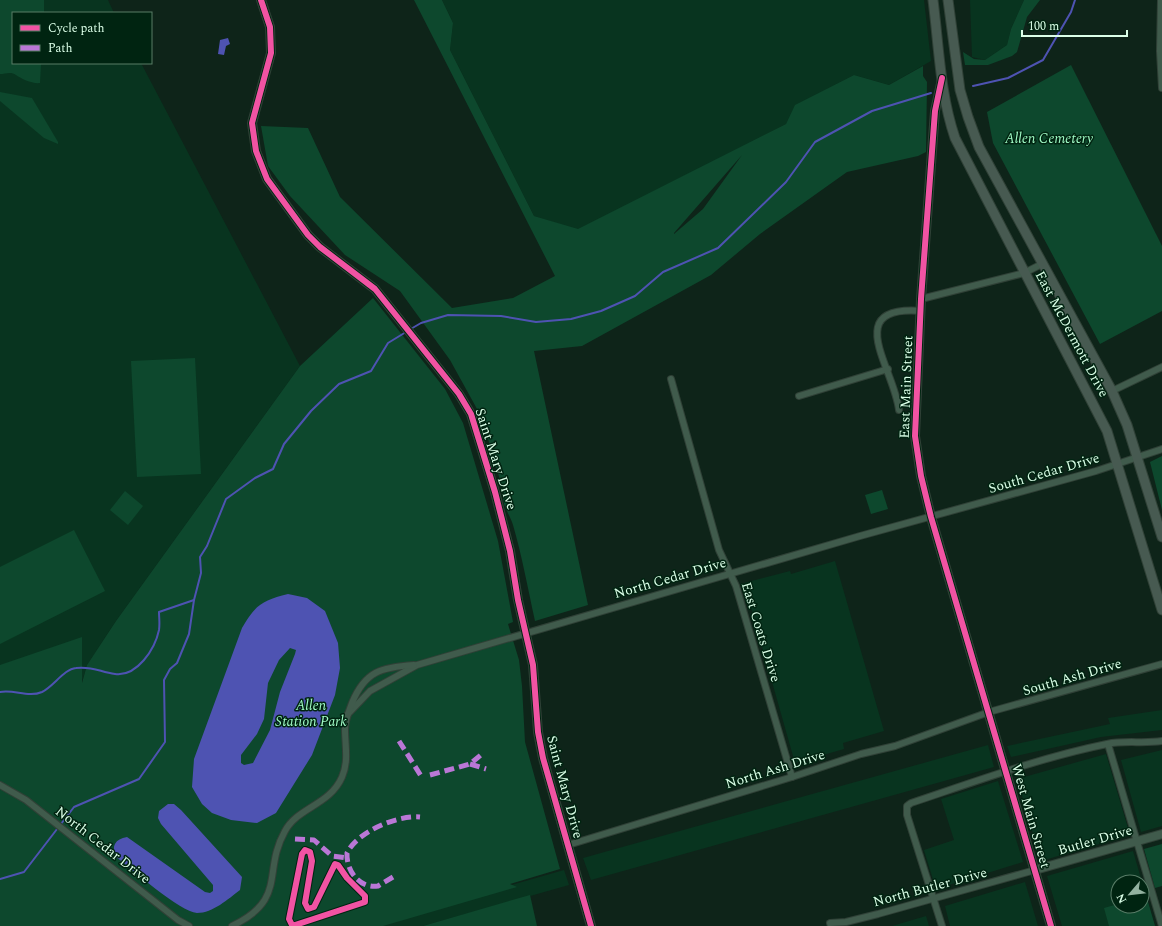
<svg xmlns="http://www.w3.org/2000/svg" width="1162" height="926" viewBox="0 0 1162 926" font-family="Spectral,serif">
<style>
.built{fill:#08341f}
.green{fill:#0d482d;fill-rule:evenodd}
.water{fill:#4e53b2;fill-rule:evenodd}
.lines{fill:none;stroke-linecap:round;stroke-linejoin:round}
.stream{stroke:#4e53b2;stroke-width:2}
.minor-casing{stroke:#304137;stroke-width:8}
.tertiary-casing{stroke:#304137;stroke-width:10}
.secondary-casing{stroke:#304137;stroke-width:11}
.minor{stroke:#405b4c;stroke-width:6}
.tertiary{stroke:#405b4c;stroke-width:8}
.secondary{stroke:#475a51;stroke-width:9}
.quiet{stroke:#ba77d6;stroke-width:5;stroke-dasharray:10 5;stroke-linecap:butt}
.cycleway-casing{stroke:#002411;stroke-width:8}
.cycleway{stroke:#f153a3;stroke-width:6}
.labels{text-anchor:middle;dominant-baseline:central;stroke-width:3;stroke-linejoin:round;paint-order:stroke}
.park-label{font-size:14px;font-style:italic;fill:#9ffac5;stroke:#002411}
.street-label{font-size:14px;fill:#dbffe8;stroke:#002411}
</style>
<rect width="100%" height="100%" fill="#0e2419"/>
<g class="built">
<path d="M 0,0 L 108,0 L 114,13 L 13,13 L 13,63 L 141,63 L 300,366 L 116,621 L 87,665 L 79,692 L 50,712 L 0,713 Z"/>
<path d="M 442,0 L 924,0 L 931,61 L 889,85 L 854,75 L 796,105 L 786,124 L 578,230 L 534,216 L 450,50 L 453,23 Z"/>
<path d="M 970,0 L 1024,0 L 1011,29 L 1007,45 L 985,60 L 972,57 Z"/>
<path d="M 835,561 L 884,731 L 843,743 L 844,749 L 795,763 L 744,583 L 790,571 L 791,574 Z"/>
<path d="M 1162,710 L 1162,730 L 1101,737 L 1011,757 L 1007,746 L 1110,724 L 1108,718 Z"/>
<path d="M 988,745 L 994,767 L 887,797 L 591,880 L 583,858 Z"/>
<path d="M 1162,750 L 1162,826 L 1141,832 L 1121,760 Z"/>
<path d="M 1106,754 L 1130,835 L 1041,861 L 1017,779 Z"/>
<path d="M 998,781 L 1023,862 L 936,889 L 924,850 L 954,840 L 941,799 Z"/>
<path d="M 1133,851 L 1142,882 L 1118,882 L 1118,906 L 1142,906 L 1142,883 L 1155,926 L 1062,926 L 1047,876 Z"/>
<path d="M 564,870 L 569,885 L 423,926 L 367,926 Z"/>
<path d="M 1025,882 L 1038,926 L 950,926 L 945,906 Z"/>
<path d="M 926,916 L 929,926 L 892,926 Z"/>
</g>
<g class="green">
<path d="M 0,0 L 44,0 L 44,13 L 13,13 L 13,63 L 41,63 L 40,83 C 32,84 22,79 16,75 C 11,71 5,74 0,74 Z"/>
<path d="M 414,0 L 442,0 L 453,23 L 450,50 L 534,216 L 578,229 L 786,124 L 795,105 L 854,75 L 889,85 L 923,66 L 923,76 L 927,82 L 926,152 L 918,156 L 847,172 L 760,234 L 711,275 L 582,346 L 534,351 L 588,605 L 535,621 C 528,589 522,556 513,525 C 510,515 500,502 504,494 L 482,418 L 450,360 L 400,291 L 345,255 L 290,196 L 268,166 L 261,126 L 308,128 L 340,197 L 452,308 L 513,298 L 555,276 ZM 742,155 L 703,209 L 674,234 L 674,233 Z"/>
<path d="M 1024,0 L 1040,0 L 1027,17 L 1017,52 L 1012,56 L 988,65 L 965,65 L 963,52 L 974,59 L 985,60 L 1007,45 L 1011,29 Z"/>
<path d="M 1071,65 L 1162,246 L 1162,311 L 1100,344 L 993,143 L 987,112 Z"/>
<path d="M 0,92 L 32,98 L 58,142 L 58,144 L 44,138 L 0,101 Z"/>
<path d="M 373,298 L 445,389 L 463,423 L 498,541 L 513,622 L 508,624 L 519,660 L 522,686 L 525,742 L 560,869 L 510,884 L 517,887 L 383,926 L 0,926 L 0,665 L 82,637 L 82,683 L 87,665 L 116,621 L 300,366 Z"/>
<path d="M 195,358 L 201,474 L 137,477 L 131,361 Z"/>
<path d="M 1162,456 L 1162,510 L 1150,462 Z"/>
<path d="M 882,490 L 888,509 L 871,514 L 865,495 Z"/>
<path d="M 125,491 L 143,506 L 128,525 L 110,510 Z"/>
<path d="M 74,530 L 105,591 L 0,644 L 0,567 Z"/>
<path d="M 1162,844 L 1162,886 L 1155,888 L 1144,849 Z"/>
<path d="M 530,895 L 537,926 L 423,926 Z"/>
<path d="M 1146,895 L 1155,926 L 1109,926 L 1104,908 L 1118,904 L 1118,906 L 1142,906 L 1142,896 Z"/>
</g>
<g class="water">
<path d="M 228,38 L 230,44 L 226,46 L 224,55 L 218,54 L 220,40 Z"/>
<path d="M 288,594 L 307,598 L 325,611 L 338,643 L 340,668 L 335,695 L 312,755 L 276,813 L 257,823 L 231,820 L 212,813 L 202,804 L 192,787 L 194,759 L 242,628 C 255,605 263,600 288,594 ZM 290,648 L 296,650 L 295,654 L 280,692 L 270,730 L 253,763 L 244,765 L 241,763 L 241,755 L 257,734 L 264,719 L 268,683 L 279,660 Z"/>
<path d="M 168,804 L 174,804 L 181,810 L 242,877 L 240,890 C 228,899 213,913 197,913 C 180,912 132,869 116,857 C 111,846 115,839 127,837 L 205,892 L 210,893 L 213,891 L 213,885 L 161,824 L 158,818 L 159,811 Z"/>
</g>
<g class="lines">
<g class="stream">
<path d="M 973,86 L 1008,78 L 1043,60 L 1071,12 L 1075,0"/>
<path d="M 409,330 L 421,323 L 448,315 L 501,316 L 536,322 L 571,319 L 601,311 L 635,296 L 663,272 L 718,248 L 786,182 L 815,142 L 872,111 L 931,93"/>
<path d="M 0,692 C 14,689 28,698 42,692 C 54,686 64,669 76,668 C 93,666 100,672 115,674 C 137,677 155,649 159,630 C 160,624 159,617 159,612 L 194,600"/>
<path d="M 0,879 L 24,872 L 74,807 L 139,779 L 165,742 L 164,680 L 170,669 L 177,663 L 189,634 L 194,600 L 201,573 L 200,557 L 207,546 L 226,499 L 255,478 L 273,469 L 284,444 L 311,411 L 339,384 L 371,371 L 388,343 L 406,332"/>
</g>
<defs>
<g id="minor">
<path d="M 1161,0 L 1160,51 L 1162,88"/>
<path d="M 921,299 L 1024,273 L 1042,264"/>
<path d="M 671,379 L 719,550 L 736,586 L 792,777"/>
<path d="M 1112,391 L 1162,367"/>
<path d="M 799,396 L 888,369"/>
<path d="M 899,410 C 894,368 841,305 921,311"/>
<path d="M 348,714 L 370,691 L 417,665 L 860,536 L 1096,471 L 1162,449"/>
<path d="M 1108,744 L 1162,926"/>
<path d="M 0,785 L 26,800 L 178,920 L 189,926"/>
<path d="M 568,845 L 792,777 L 861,754 L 895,746 L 989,712 L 1162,664"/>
<path d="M 232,926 C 288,899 262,872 285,831 C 298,807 330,805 342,777 C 349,761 345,746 345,729 C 345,720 349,711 352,703 C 365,671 382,667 414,665"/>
<path d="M 831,926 L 830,923 L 846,922 L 878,914 L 1035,870"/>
<path d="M 942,926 L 907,815 L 907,806 L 911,803 C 974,782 1042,757 1107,744 C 1125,740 1144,744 1162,741"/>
</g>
<g id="tertiary">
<path d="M 261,0 L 270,27 L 271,53 L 252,123 L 256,151 L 267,179 L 308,235 L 320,247 L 375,289 L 459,394 L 471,414 L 495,492 L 510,551 L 518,600 L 533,665 L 538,732 L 543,758 L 591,926"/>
<path d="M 942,79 L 935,111 L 921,299 L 915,436 L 921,476 L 931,517 L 1051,926"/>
<path d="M 1035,870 L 1162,834"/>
</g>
<g id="secondary">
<path d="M 933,0 C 939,47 940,94 955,138 L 1107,431 L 1162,610"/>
<path d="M 948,0 L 960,90 L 968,117 L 979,147 L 1112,391 L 1127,425 L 1162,537"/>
</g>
</defs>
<use href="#minor" class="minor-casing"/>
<use href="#tertiary" class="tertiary-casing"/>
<use href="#secondary" class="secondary-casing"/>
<use href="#minor" class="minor"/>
<use href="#tertiary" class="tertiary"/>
<use href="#secondary" class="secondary"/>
<g class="quiet">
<path d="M 399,741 L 423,779"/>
<path d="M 470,764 L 486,769"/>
<path d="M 430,775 L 470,764 L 482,754"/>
<path d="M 295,839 L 314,840 L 332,856 L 347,858"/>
<path d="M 393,877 L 378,886 C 360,889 346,871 347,853 C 357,832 397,815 420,817"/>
</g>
<defs>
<g id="cycleway">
<path d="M 261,0 L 270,27 L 271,53 L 252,123 L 256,151 L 267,179 L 308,235 L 320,247 L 375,289 L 459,394 L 471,414 L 495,492 L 510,551 L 518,600 L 533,665 L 538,732 L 543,758 L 591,926"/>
<path d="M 942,78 L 935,111 L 921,299 L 915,436 L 921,476 L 931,517 L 1051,926"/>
<path d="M 305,850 L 310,852 L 312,861 L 305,903 L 308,909 L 314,907 L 335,864 L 338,865 L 347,878 L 365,896 L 365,902 L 295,925 L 292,925 L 289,919 L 302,854 Z"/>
</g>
</defs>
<use href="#cycleway" class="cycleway-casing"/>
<use href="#cycleway" class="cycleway"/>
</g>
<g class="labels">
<g class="park-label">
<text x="1049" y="138">Allen Cemetery</text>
<text x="311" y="705">Allen<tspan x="311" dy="16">Station Park</tspan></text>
</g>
<g class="street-label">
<text transform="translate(1072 334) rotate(62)">East McDermott Drive</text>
<text transform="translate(906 387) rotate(-88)">East Main Street</text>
<text transform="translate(496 459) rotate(72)">Saint Mary Drive</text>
<text transform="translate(1044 473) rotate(-16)">South Cedar Drive</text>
<text transform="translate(670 578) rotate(-16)">North Cedar Drive</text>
<text transform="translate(761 632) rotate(73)">East Coats Drive</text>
<text transform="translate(1072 677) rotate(-16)">South Ash Drive</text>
<text transform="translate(775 769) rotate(-17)">North Ash Drive</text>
<text transform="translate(565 787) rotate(75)">Saint Mary Drive</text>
<text transform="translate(1031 816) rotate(74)">West Main Street</text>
<text transform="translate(1095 840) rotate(-16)">Butler Drive</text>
<text transform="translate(103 845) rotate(38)">North Cedar Drive</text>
<text transform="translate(930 887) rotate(-15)">North Butler Drive</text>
</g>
</g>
<rect x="12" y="12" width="140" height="52" fill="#002411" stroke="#587c67"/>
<rect x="20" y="25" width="20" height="6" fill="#f153a3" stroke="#587c67"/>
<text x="48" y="32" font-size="12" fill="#dbffe8">Cycle path</text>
<rect x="20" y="45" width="20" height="6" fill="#ba77d6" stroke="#587c67"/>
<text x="48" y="52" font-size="12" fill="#dbffe8">Path</text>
<g transform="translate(1130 894) rotate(242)"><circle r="19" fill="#002411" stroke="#587c67"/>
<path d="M0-3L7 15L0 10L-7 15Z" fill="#93b2a0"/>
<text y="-6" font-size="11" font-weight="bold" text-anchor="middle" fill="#dbffe8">N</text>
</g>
<path d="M1022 30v6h105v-6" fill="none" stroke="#dbffe8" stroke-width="2"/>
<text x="1028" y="30" font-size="12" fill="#dbffe8" stroke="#002411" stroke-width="3" paint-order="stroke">100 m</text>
</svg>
